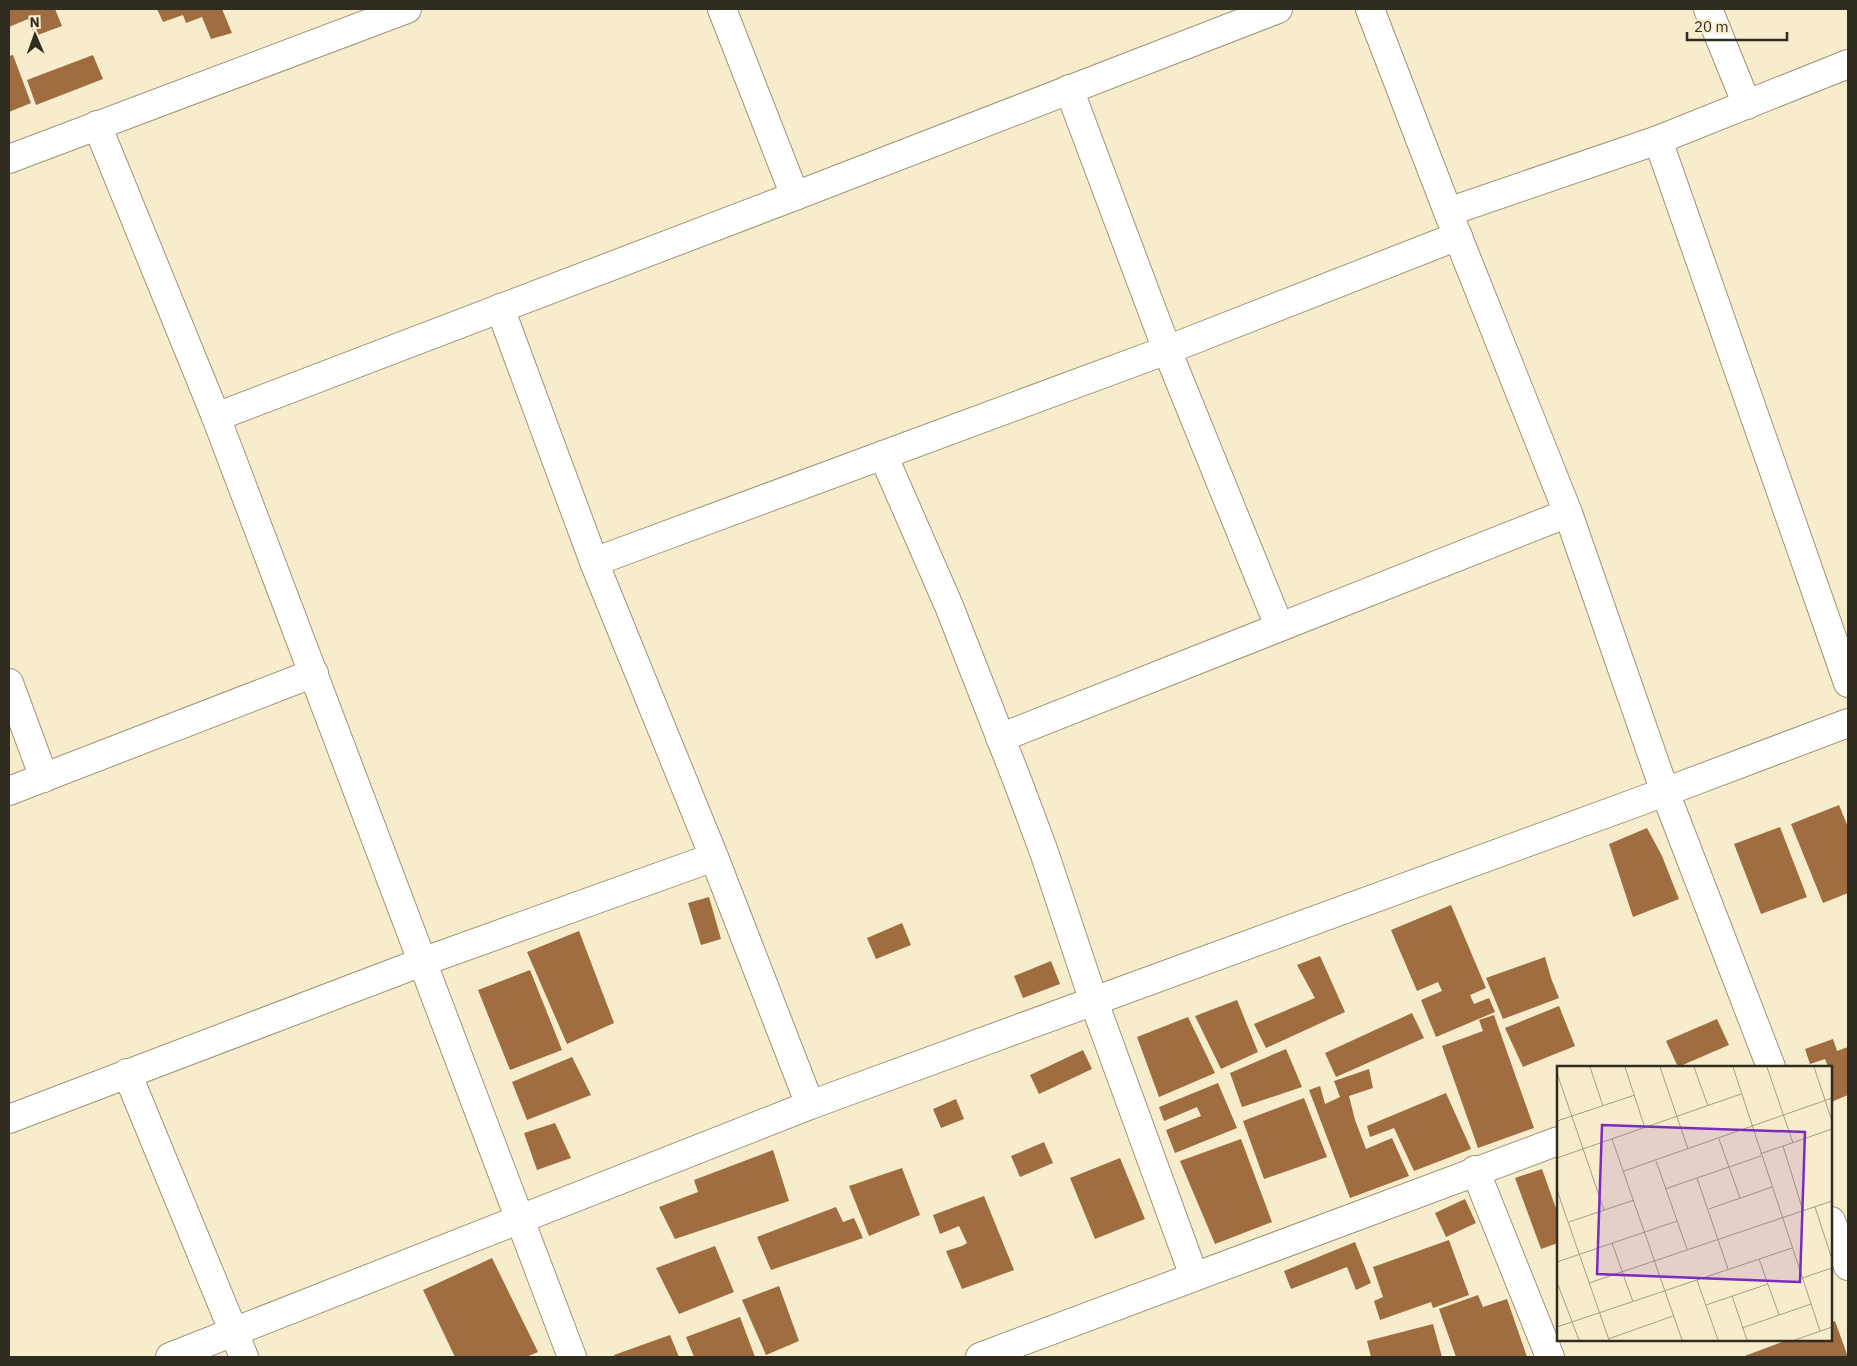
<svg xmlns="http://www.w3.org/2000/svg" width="1857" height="1366" viewBox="0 0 1857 1366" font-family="'IBM Plex Sans',sans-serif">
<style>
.building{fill:#9f6d3f}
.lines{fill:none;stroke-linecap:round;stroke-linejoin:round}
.minor-casing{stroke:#9f9577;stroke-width:30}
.minor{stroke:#fff;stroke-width:28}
.inset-road{fill:none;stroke:#a79f87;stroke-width:1}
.view{fill:#7b2cbf;fill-opacity:0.15;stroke:#7b2cbf;stroke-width:2.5}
.inset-edge{fill:none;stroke:#302c1f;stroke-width:2.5}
</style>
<rect width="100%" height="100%" fill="#f7eccc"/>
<g class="building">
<path d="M 9,9 L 55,9 L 62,26 L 35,36 L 28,19 L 9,27 Z"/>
<path d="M 157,9 L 222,9 L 232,33 L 211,39 L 202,17 L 186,23 L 183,15 L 163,22 Z"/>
<path d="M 13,55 L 31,103 L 9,112 L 9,56 Z"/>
<path d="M 93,55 L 103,79 L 36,105 L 27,80 Z"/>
<path d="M 1839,805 L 1848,827 L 1848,893 L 1823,903 L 1791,824 Z"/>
<path d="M 1780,827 L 1807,897 L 1761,914 L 1734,844 Z"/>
<path d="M 1647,828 L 1662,856 L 1679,899 L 1633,917 L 1609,844 Z"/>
<path d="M 709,897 L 721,939 L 701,945 L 688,903 Z"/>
<path d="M 1451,905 L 1486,988 L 1470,995 L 1474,1004 L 1489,998 L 1495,1012 L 1436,1037 L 1421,1000 L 1442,991 L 1438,982 L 1417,991 L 1391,930 Z"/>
<path d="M 902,923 L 911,945 L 876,959 L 867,938 Z"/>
<path d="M 579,931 L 614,1023 L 567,1044 L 527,952 Z"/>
<path d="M 1320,956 L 1345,1012 L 1266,1048 L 1254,1024 L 1315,998 L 1297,965 Z"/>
<path d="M 1545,957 L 1551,978 L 1559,998 L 1503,1019 L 1486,978 Z"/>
<path d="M 1051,961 L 1060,984 L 1023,998 L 1014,976 Z"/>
<path d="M 530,970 L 562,1050 L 510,1070 L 478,990 Z"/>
<path d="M 1237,1000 L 1258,1052 L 1221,1069 L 1195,1016 Z"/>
<path d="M 1559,1006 L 1575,1046 L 1523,1067 L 1505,1028 Z"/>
<path d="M 1412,1013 L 1424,1038 L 1336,1077 L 1325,1053 Z"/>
<path d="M 1494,1015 L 1534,1128 L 1478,1148 L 1442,1046 L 1483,1031 L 1479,1020 Z"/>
<path d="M 1188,1017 L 1215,1073 L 1159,1097 L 1137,1037 Z"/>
<path d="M 1717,1019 L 1729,1045 L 1678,1067 L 1666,1041 Z"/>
<path d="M 1833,1039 L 1837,1051 L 1848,1047 L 1848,1095 L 1831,1102 L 1831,1067 L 1828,1067 L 1825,1059 L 1810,1064 L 1805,1049 Z"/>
<path d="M 1286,1049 L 1302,1087 L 1242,1107 L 1230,1073 Z"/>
<path d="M 1083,1050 L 1092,1069 L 1039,1094 L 1030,1075 Z"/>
<path d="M 572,1057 L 591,1095 L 527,1120 L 512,1082 Z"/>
<path d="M 1369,1069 L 1373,1088 L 1349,1096 L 1355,1120 L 1366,1149 L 1392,1138 L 1409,1176 L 1350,1198 L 1309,1090 L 1320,1086 L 1325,1104 L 1340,1097 L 1334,1081 Z"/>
<path d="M 1218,1083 L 1237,1128 L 1175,1153 L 1166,1130 L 1201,1116 L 1197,1107 L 1164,1121 L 1159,1107 Z"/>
<path d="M 1446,1093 L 1471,1149 L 1414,1171 L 1394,1128 L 1370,1137 L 1367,1126 Z"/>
<path d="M 1304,1098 L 1327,1157 L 1264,1179 L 1243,1121 Z"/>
<path d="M 956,1099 L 964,1119 L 941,1128 L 933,1109 Z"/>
<path d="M 555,1123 L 571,1158 L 537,1170 L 524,1133 Z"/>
<path d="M 1241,1139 L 1272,1222 L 1215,1244 L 1180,1161 Z"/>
<path d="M 1044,1142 L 1053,1163 L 1020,1177 L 1011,1156 Z"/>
<path d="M 773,1150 L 789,1201 L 675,1239 L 659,1207 L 698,1192 L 694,1180 Z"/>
<path d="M 1120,1158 L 1145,1219 L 1095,1239 L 1070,1178 Z"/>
<path d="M 902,1168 L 920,1215 L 869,1236 L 849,1186 Z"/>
<path d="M 1542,1169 L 1558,1214 L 1558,1243 L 1541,1249 L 1515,1178 Z"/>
<path d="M 984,1196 L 1014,1270 L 962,1289 L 946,1251 L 962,1246 L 967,1243 L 959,1226 L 940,1234 L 933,1215 Z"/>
<path d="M 1465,1199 L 1476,1223 L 1446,1237 L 1435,1213 Z"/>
<path d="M 836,1207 L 843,1222 L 854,1218 L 863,1238 L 771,1270 L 757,1237 Z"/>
<path d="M 1449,1240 L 1469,1295 L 1433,1308 L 1431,1302 L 1380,1320 L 1374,1301 L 1383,1297 L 1373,1267 Z"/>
<path d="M 1355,1242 L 1371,1283 L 1356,1290 L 1347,1267 L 1291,1289 L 1284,1271 Z"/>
<path d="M 715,1246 L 734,1292 L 679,1314 L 656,1268 Z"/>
<path d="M 492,1258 L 538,1352 L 526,1357 L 455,1357 L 423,1290 Z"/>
<path d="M 779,1286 L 799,1341 L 766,1355 L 742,1300 Z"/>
<path d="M 1478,1295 L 1483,1307 L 1507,1299 L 1527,1357 L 1456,1357 L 1439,1309 Z"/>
<path d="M 740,1317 L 755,1357 L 694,1357 L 686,1337 Z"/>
<path d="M 1835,1321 L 1848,1357 L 1742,1357 L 1787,1340 L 1831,1340 L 1831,1323 Z"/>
<path d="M 1433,1324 L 1442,1357 L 1371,1357 L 1367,1341 Z"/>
<path d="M 670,1335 L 679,1357 L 615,1357 L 614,1355 Z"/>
</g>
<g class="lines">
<defs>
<g id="minor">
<path d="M 722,9 L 795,196"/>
<path d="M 1370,9 L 1448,212 L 1568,513 L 1665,792 L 1771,1067"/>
<path d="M 1708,9 L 1747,105"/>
<path d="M 1069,89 L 1167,350 L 1279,626"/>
<path d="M 97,125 L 216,417 L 572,1357"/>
<path d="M 1658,140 L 1848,683"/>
<path d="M 9,159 L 407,9"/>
<path d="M 1448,212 L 1658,140 L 1848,64"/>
<path d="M 500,308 L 594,562 L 714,857 L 810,1105"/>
<path d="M 216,417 L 795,196 L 1278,9"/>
<path d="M 883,455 L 949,606 L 1019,785 L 1044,852 L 1094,1002 L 1194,1276"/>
<path d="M 594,562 L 1167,350 L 1458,236"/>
<path d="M 9,683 L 44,778"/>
<path d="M 1000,738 L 1568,513"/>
<path d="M 9,791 L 314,673"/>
<path d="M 127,1073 L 244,1357"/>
<path d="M 9,1119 L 422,962 L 714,857"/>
<path d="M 1475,1170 L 1550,1357"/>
<path d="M 1831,1221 L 1848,1266"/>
<path d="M 170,1357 L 810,1105 L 1665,792 L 1848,723"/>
<path d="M 980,1357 L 1558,1141"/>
</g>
</defs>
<use href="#minor" class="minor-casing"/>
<use href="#minor" class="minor"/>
</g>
<g transform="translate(1557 1066)">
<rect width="275" height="275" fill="#f7eccc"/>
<path class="inset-road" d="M 33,1 L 46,40M 68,1 L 88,62M 103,1 L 131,83M 137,1 L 151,40M 176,1 L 263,265M 210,1 L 236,77M 257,1 L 275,55M 0,7 L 47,144M 0,55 L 78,29M 55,73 L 125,274M 162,73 L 183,132M 226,80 L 246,145M 203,88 L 275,63M 0,92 L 184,28M 99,95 L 130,183M 67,105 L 275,32M 140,112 L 171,203M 108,123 L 204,90M 0,124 L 52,274M 258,141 L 275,193M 152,143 L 215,121M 12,156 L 77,134M 55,177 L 76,236M 202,193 L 222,249M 0,196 L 120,155M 245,212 L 275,202M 140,214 L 161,274M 0,216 L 22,274M 32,217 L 275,135M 175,230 L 190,274M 149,239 L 211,218M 0,261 L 235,182M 185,262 L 254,238M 51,273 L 116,250M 238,274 L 275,261"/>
<path class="view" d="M 45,59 L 248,66 L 243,216 L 40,208 Z"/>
<rect width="275" height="275" class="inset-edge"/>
</g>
<rect width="1857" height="1366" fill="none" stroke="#302c1f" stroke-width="20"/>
<g transform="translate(35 35) rotate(358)" stroke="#f7eccc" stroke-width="4" paint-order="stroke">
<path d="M0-4L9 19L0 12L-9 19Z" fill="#302c1f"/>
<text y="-8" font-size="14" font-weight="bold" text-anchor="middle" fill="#302c1f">N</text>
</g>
<path d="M1687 32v8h100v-8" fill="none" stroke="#302c1f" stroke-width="2.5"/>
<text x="1694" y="32" font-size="15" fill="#302c1f" stroke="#f7eccc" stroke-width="4" paint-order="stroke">20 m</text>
</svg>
